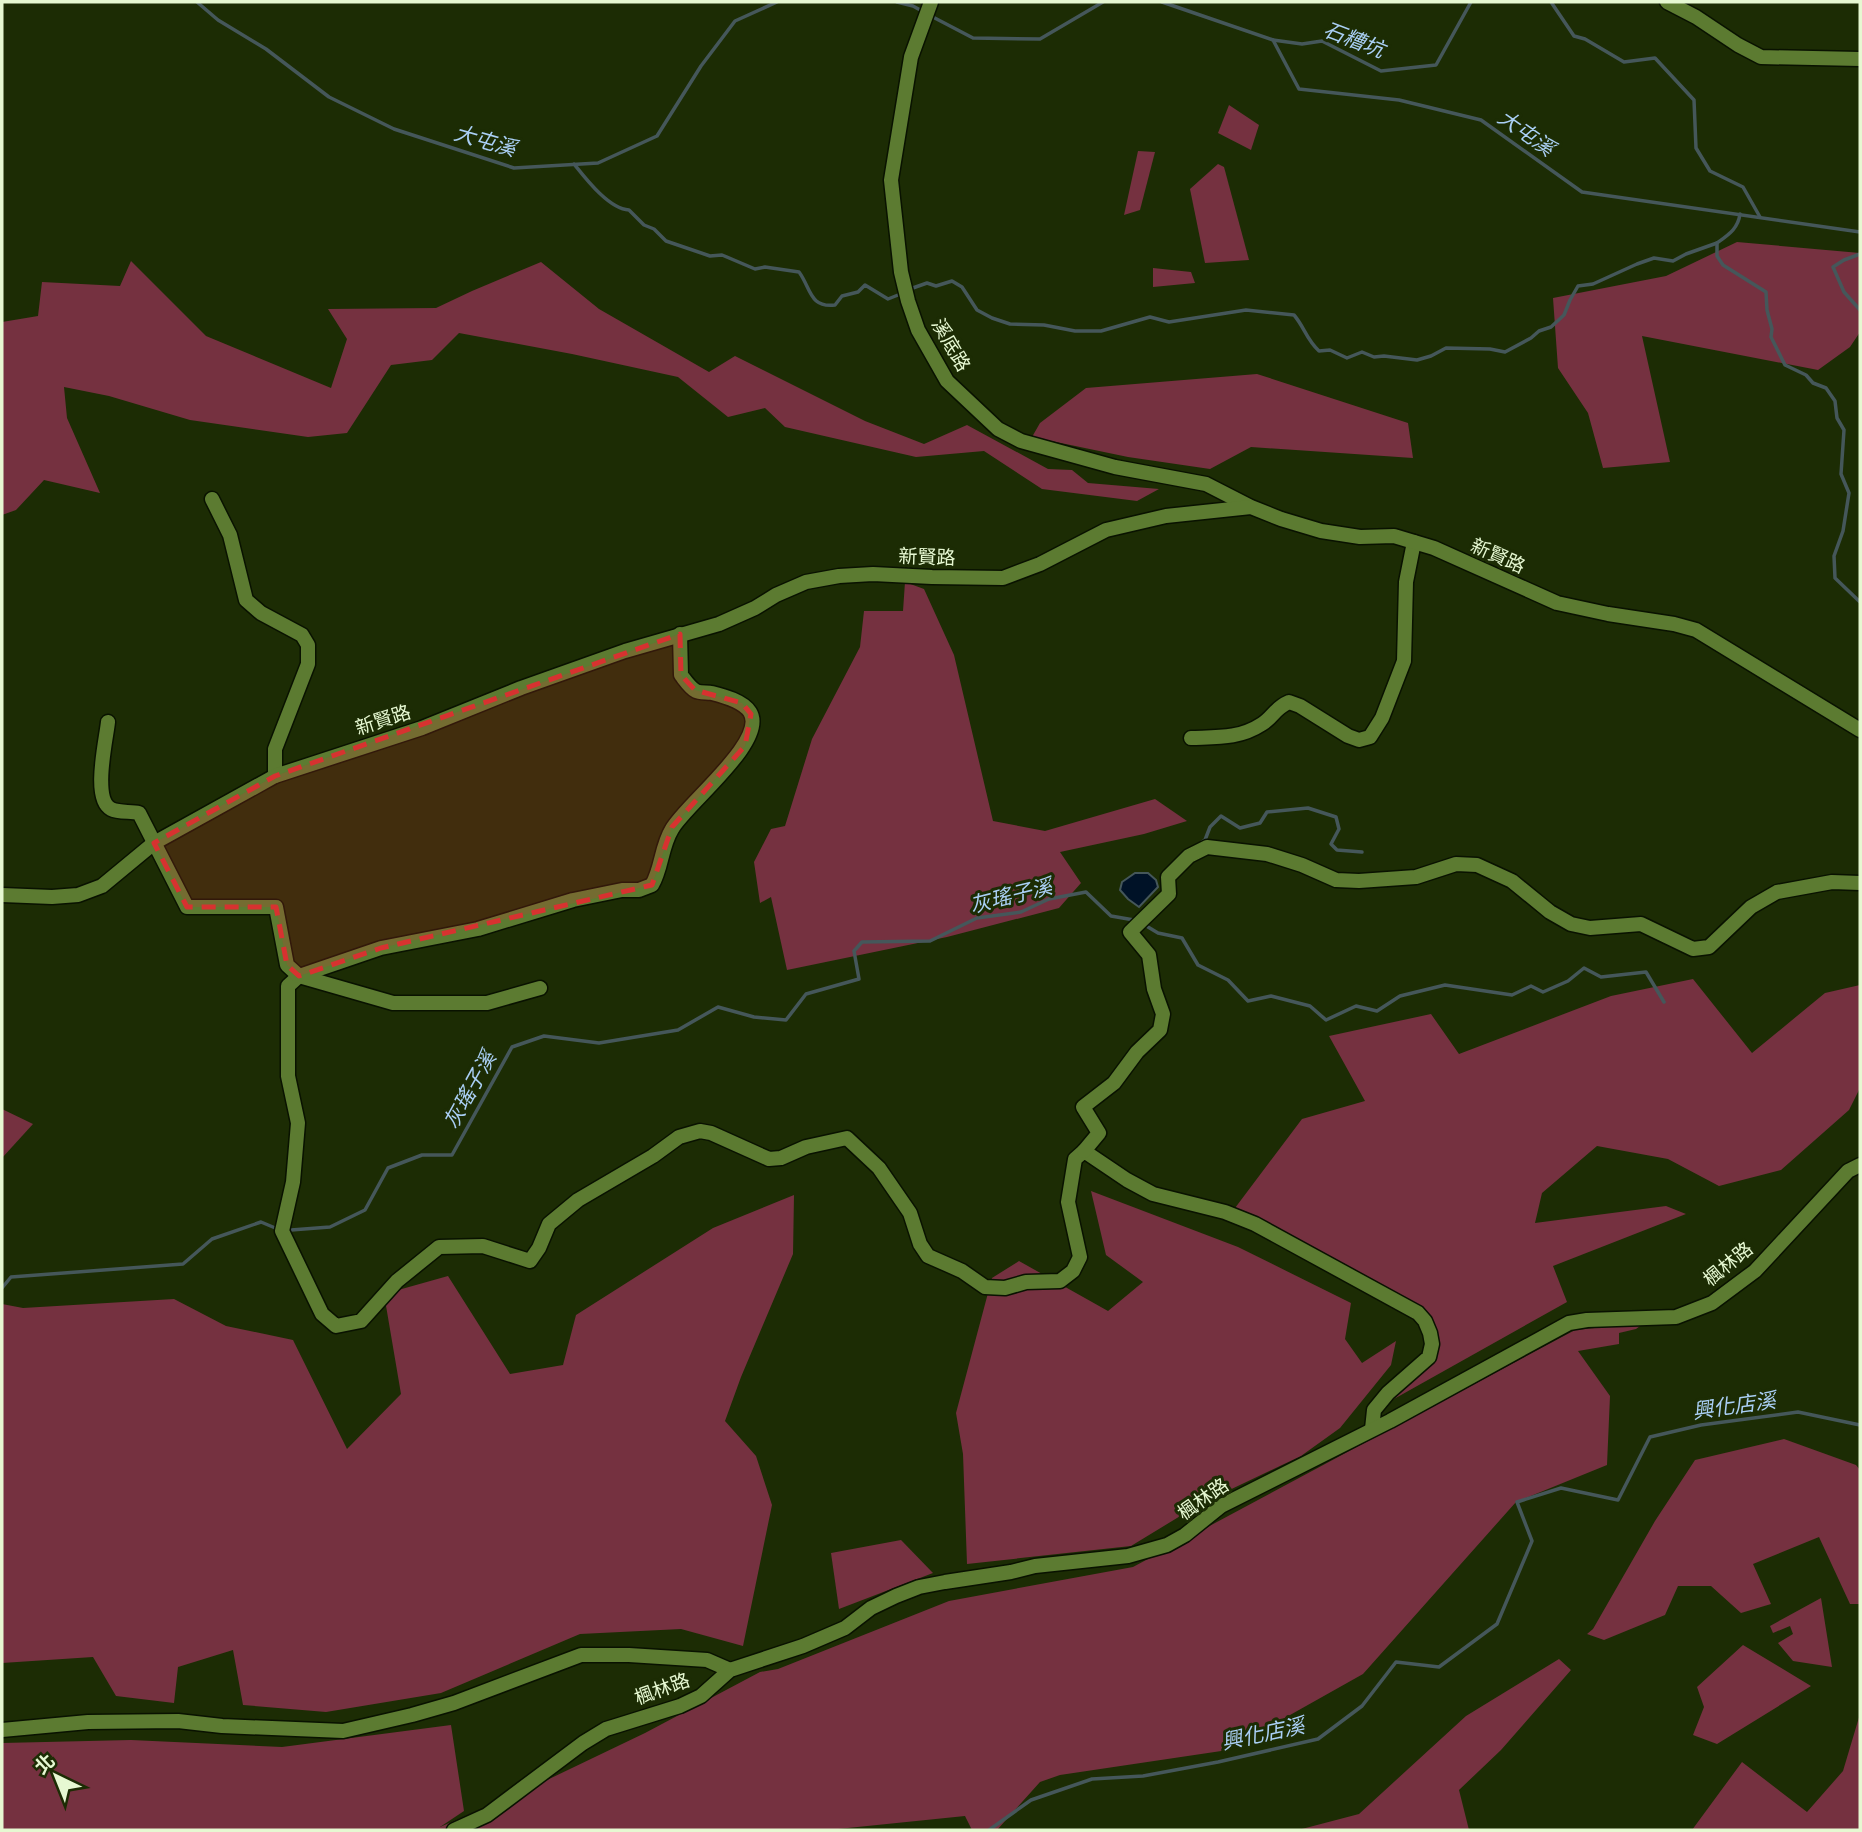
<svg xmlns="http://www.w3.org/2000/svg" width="1862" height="1832" viewBox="0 0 1862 1832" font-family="'Fira Sans','Noto Sans TC',sans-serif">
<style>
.green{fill:#753140}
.water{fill:#001227;stroke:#45575a;stroke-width:2}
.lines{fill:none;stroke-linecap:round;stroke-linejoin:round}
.stream{stroke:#45575a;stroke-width:3.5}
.minor-casing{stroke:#091200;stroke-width:17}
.minor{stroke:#5c7b31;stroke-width:14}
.marked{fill:#d73230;fill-opacity:0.2;stroke:#d73230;stroke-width:5;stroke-dasharray:14 9;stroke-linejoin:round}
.labels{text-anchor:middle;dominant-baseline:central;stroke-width:6;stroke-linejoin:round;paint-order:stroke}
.street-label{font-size:19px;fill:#e6f8d2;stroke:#1c2c04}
.water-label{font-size:21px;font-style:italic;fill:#aacff5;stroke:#1c2c04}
</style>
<rect width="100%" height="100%" fill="#1c2c04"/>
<g class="green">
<path d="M 1229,105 L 1259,125 L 1251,150 L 1218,133 Z"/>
<path d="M 1138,151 L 1155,152 L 1140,210 L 1124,215 Z"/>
<path d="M 1218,164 L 1224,167 L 1249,260 L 1205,263 L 1190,189 Z"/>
<path d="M 1737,242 L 1860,253 L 1860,332 L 1850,347 L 1818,370 L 1642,336 L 1670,462 L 1603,468 L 1588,413 L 1558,368 L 1553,298 L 1666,276 Z"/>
<path d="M 131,261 L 206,336 L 331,388 L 347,339 L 328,309 L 436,308 L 472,291 L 541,262 L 599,309 L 709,372 L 735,356 L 865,421 L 924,444 L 967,425 L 1048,469 L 1072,470 L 1088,483 L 1159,489 L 1137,501 L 1042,489 L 984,451 L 916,457 L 785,427 L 765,408 L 728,417 L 678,377 L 572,354 L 459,333 L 432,360 L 391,365 L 347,433 L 308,437 L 190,420 L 109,396 L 64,387 L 67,418 L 100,493 L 44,480 L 16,510 L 2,515 L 2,322 L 38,316 L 42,282 L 120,286 Z"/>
<path d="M 1153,268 L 1191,272 L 1195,283 L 1153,287 Z"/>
<path d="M 1257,374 L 1408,423 L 1413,458 L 1251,447 L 1210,469 L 1128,457 L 1032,437 L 1040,423 L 1086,388 Z"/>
<path d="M 905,582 L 924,589 L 954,655 L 993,821 L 1045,831 L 1155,799 L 1187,821 L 1144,834 L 1060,852 L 1081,883 L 1059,908 L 947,937 L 787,970 L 771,897 L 760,903 L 754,862 L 771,829 L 785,826 L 812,739 L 860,647 L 864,611 L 903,611 Z"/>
<path d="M 1693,979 L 1752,1053 L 1825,993 L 1860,985 L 1860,1088 L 1849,1110 L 1781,1170 L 1719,1186 L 1668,1159 L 1597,1146 L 1542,1193 L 1535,1223 L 1666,1206 L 1686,1214 L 1553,1266 L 1567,1302 L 1385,1404 L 1434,1338 L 1400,1305 L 1232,1212 L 1302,1119 L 1365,1101 L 1329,1036 L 1431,1014 L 1459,1054 L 1611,996 Z"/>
<path d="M 2,1109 L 33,1124 L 2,1158 Z"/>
<path d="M 1091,1191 L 1238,1247 L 1351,1303 L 1345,1339 L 1362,1363 L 1396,1341 L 1391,1365 L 1340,1428 L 1301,1456 L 1200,1504 L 1131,1546 L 967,1564 L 963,1454 L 956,1413 L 992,1278 L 1019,1261 L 1108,1311 L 1143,1282 L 1106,1255 Z"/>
<path d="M 794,1195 L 793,1254 L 741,1377 L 725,1421 L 756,1456 L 772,1505 L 743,1646 L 681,1629 L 580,1634 L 441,1693 L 326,1712 L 243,1705 L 233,1650 L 178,1667 L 174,1703 L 116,1696 L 93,1657 L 2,1663 L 2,1304 L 23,1308 L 174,1299 L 226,1326 L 293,1340 L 347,1449 L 401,1394 L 384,1294 L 448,1276 L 510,1374 L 563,1365 L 576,1315 L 713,1228 Z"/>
<path d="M 1644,1323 L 1636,1329 L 1619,1333 L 1619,1344 L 1578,1351 L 1610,1396 L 1607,1465 L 1516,1502 L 1363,1674 L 1228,1750 L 1060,1775 L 1040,1782 L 997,1830 L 972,1830 L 965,1816 L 838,1829 L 836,1830 L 2,1830 L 2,1743 L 131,1740 L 282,1747 L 451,1725 L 464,1811 L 440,1827 L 547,1780 L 645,1733 L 760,1672 L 778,1669 L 949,1601 L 1133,1567 L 1575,1330 Z"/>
<path d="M 1784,1439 L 1856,1465 L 1860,1470 L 1860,1604 L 1850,1604 L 1819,1537 L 1753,1564 L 1771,1604 L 1741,1613 L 1711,1586 L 1678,1586 L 1665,1615 L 1604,1640 L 1587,1634 L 1593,1629 L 1655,1521 L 1695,1460 Z"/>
<path d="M 901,1540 L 933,1573 L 839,1609 L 831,1553 Z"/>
<path d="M 1821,1598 L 1832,1667 L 1793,1661 L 1778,1643 L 1793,1634 L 1790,1626 L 1773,1633 L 1770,1626 Z"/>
<path d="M 1743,1645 L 1811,1686 L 1717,1744 L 1693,1735 L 1704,1707 L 1697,1687 Z"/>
<path d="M 1559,1659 L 1571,1670 L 1501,1750 L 1459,1790 L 1469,1830 L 1298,1830 L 1359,1814 L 1466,1716 Z"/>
<path d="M 1860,1714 L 1860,1830 L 1692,1830 L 1742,1762 L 1807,1812 L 1843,1771 Z"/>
</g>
<path class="water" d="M 1135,873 L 1148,873 L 1156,880 L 1158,887 L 1139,907 L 1128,899 L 1120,890 L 1122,882 Z"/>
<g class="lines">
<g class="stream">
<path d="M 197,2 L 218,20 L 266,49 L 329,97 L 394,129 L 514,168 L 598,163 L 657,136 L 701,66 L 735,21 L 777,2"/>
<path d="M 897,2 L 913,6 L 922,11"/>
<path d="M 1162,2 L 1273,40 L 1299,89 L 1399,100 L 1481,120 L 1582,192 L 1860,232"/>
<path d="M 1551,2 L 1574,36 L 1585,39 L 1624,62 L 1655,58 L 1694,100 L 1696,148 L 1710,171 L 1743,187 L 1760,217"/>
<path d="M 929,15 L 973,38 L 1040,39 L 1103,2"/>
<path d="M 1273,40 L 1302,44 L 1322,41 L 1381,71 L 1436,65 L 1471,2"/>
<path d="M 574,164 C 586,179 609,209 629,210 L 644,225 L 654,229 L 666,241 L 710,256 L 722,255 L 755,269 L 765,267 L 799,272 C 811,288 809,308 835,305 L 842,296 L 858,292 L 865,285 L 888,299 L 903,293"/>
<path d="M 1740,214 C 1738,229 1728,235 1717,243 L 1717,256 L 1723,265 L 1766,292 L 1767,310 L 1772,329 L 1771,337 L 1785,365 L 1806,375 L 1813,383 L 1826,388 L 1835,401 L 1837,418 L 1844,430 L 1841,474 L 1849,493 L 1843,531 L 1834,556 L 1835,578 L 1860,602"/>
<path d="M 1860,254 L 1844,260 L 1833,267 L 1844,292 L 1860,310"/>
<path d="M 910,289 L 927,283 L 936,286 L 952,281 L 962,287 L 977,310 L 992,318 L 1010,324 L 1044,325 L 1075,331 L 1101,331 L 1150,317 L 1169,322 L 1246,310 L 1294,315 C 1305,328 1306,339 1319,351 L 1330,350 L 1347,358 L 1362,352 L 1374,357 L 1384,356 L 1417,360 L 1431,356 L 1446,348 L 1490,349 L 1505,352 L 1531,338 L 1539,331 L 1551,327 L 1564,315 L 1570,300 L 1578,286 L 1593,284 L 1637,264 L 1654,258 L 1673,261 L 1686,254 L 1717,243"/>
<path d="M 1202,842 L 1205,840 L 1210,827 L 1221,816 L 1240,828 L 1260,823 L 1267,812 L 1308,808 L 1336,817 L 1339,829 L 1331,844 L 1337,850 L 1362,852"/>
<path d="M 1148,927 L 1158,933 L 1182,938 L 1198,965 L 1228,980 L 1248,1001 L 1271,996 L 1310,1006 L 1326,1020 L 1356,1006 L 1377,1011 L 1400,996 L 1445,985 L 1512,995 L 1531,986 L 1543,992 L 1568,981 L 1584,968 L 1601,977 L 1646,972 L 1664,1002"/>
<path d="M 291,1230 L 330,1227 L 365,1210 L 388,1168 L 422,1155 L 452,1155 L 512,1047 L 544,1036 L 599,1043 L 678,1030 L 718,1007 L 754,1017 L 786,1020 L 806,994 L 859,979 L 854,951 L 862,942 L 930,941 L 977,918 L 1021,912 L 1049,899 L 1086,892 L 1111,916 L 1134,920"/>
<path d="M 2,1288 L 11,1277 L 183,1264 L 212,1239 L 261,1222 L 280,1230"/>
<path d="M 989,1830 L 1031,1800 L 1092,1779 L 1143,1776 L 1218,1762 L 1318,1739 L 1362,1706 L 1396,1662 L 1439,1667 L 1497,1624 L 1532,1541 L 1517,1502 L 1561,1488 L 1618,1500 L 1650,1437 L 1701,1425 L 1798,1412 L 1860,1425"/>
</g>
<defs>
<g id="minor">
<path d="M 931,2 L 911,57 L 891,180 L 901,272 L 908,301 L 918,330 L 947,381 L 998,429 L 1021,441 L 1115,467 L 1206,484 L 1249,506"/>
<path d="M 1667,2 L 1696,17 L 1738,45 L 1761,57 L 1860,59"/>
<path d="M 212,499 L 230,535 L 246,600 L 261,613 L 302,635 L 308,645 L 308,664 L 275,749 L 275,776"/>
<path d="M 680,634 L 681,675 C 685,680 690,688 696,691 C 700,693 707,692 712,693 C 724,696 743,701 750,712 C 768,741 686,804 672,829 C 661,847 662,868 652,885 L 639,890 L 622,890 L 573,900 L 478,929 L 381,948 L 299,976 L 288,986 L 288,1076 L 298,1123 L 293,1182 L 282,1231 L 322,1314 L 336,1326 L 361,1321 L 397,1281 L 439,1247 L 483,1246 L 530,1261 L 539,1248 L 549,1224 L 578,1200 L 653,1156 L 679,1137 L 700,1131 L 711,1133 L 769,1159 L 781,1158 L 806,1147 L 847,1138 L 879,1168 L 910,1213 L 920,1244 L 928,1256 L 962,1271 L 985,1287 L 1005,1288 L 1026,1282 L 1060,1281 L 1073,1271 L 1080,1257 L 1068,1202 L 1075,1159 L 1084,1151 L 1127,1180 L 1153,1194 L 1225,1212 L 1255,1224 L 1418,1313 L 1425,1321 L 1430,1333 L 1432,1344 L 1429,1357 L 1388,1393 L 1374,1410 L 1372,1429"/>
<path d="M 108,722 C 106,741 92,799 111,809 C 119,813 130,811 139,813 L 187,907 L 276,907 L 287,965 L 299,976 L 393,1003 L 487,1003 L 540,988"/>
<path d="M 1191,738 C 1217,737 1239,739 1262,724 C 1273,717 1275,708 1289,702 L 1300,706 L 1348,736 L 1359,740 L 1370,737 L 1382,718 L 1404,661 L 1406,582 L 1414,542"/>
<path d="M 2,895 L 52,897 L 78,895 L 102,886 L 154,843 L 275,776 L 422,728 L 521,688 L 625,651 L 719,624 L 755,608 L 776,595 L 806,582 L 839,576 L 873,574 L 932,577 L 1003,578 L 1040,564 L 1106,530 L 1166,516 L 1251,507 L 1281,519 L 1321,531 L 1360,537 L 1394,536 L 1434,548 L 1557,603 L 1608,614 L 1674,624 L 1696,630 L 1860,730"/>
<path d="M 1084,1151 L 1099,1133 L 1083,1107 L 1114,1083 L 1137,1052 L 1160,1030 L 1163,1014 L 1154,989 L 1149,955 L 1130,932 L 1169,894 L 1168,877 L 1189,856 L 1207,847 L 1267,854 L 1302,865 L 1336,880 L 1359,881 L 1416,877 L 1456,864 L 1477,865 L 1512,881 L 1550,912 L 1571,924 L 1590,928 L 1641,924 L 1693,949 L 1709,947 L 1751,907 L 1777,892 L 1832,882 L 1860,883"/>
<path d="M 2,1730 L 88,1722 L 178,1721 L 222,1726 L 343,1731 L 412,1715 L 454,1703 L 581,1655 L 629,1655 L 707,1660 L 730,1670"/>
<path d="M 454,1830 L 487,1815 L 583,1743 L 606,1729 L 680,1706 L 701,1696 L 730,1670 L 803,1646 L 845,1628 L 871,1608 L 896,1596 L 919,1587 L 945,1582 L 1011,1572 L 1035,1566 L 1128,1556 L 1167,1545 L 1185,1535 L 1221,1506 L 1390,1421 L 1569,1323 L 1587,1320 L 1676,1317 L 1712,1303 L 1755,1271 L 1848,1171 L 1860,1165"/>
</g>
</defs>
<use href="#minor" class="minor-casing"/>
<use href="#minor" class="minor"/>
</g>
<path class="marked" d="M 680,634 L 681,675 L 695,690 L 742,703 L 751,714 L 745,746 L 672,827 L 652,885 L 381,948 L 299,976 L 287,965 L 276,907 L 187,907 L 154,843 L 275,776 Z"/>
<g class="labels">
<g class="street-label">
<text transform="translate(951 345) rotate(60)">溪底路</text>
<text transform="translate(1498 556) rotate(24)">新賢路</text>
<text transform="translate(927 557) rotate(2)">新賢路</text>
<text transform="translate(383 720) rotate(-18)">新賢路</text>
<text transform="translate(1728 1264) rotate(-39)">楓林路</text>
<text transform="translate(1203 1499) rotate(-35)">楓林路</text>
<text transform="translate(662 1689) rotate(-20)">楓林路</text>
</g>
<g class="water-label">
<text transform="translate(1354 40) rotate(21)">石糟坑</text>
<text transform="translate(1526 133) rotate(35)">大屯溪</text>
<text transform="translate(485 141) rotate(16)">大屯溪</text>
<text transform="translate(1011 896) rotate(-14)">灰瑤子溪</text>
<text transform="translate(470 1090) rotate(-61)">灰瑤子溪</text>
<text transform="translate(1734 1406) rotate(-8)">興化店溪</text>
<text transform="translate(1263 1734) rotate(-12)">興化店溪</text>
</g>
</g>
<rect width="1862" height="1832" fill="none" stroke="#e6f8d2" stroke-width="7"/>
<g transform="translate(56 1776) rotate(317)" stroke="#1c2c04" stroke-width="5" paint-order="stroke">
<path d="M0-5L12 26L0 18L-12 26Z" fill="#e6f8d2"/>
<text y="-10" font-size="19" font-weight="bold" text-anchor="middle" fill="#e6f8d2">北</text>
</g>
</svg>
